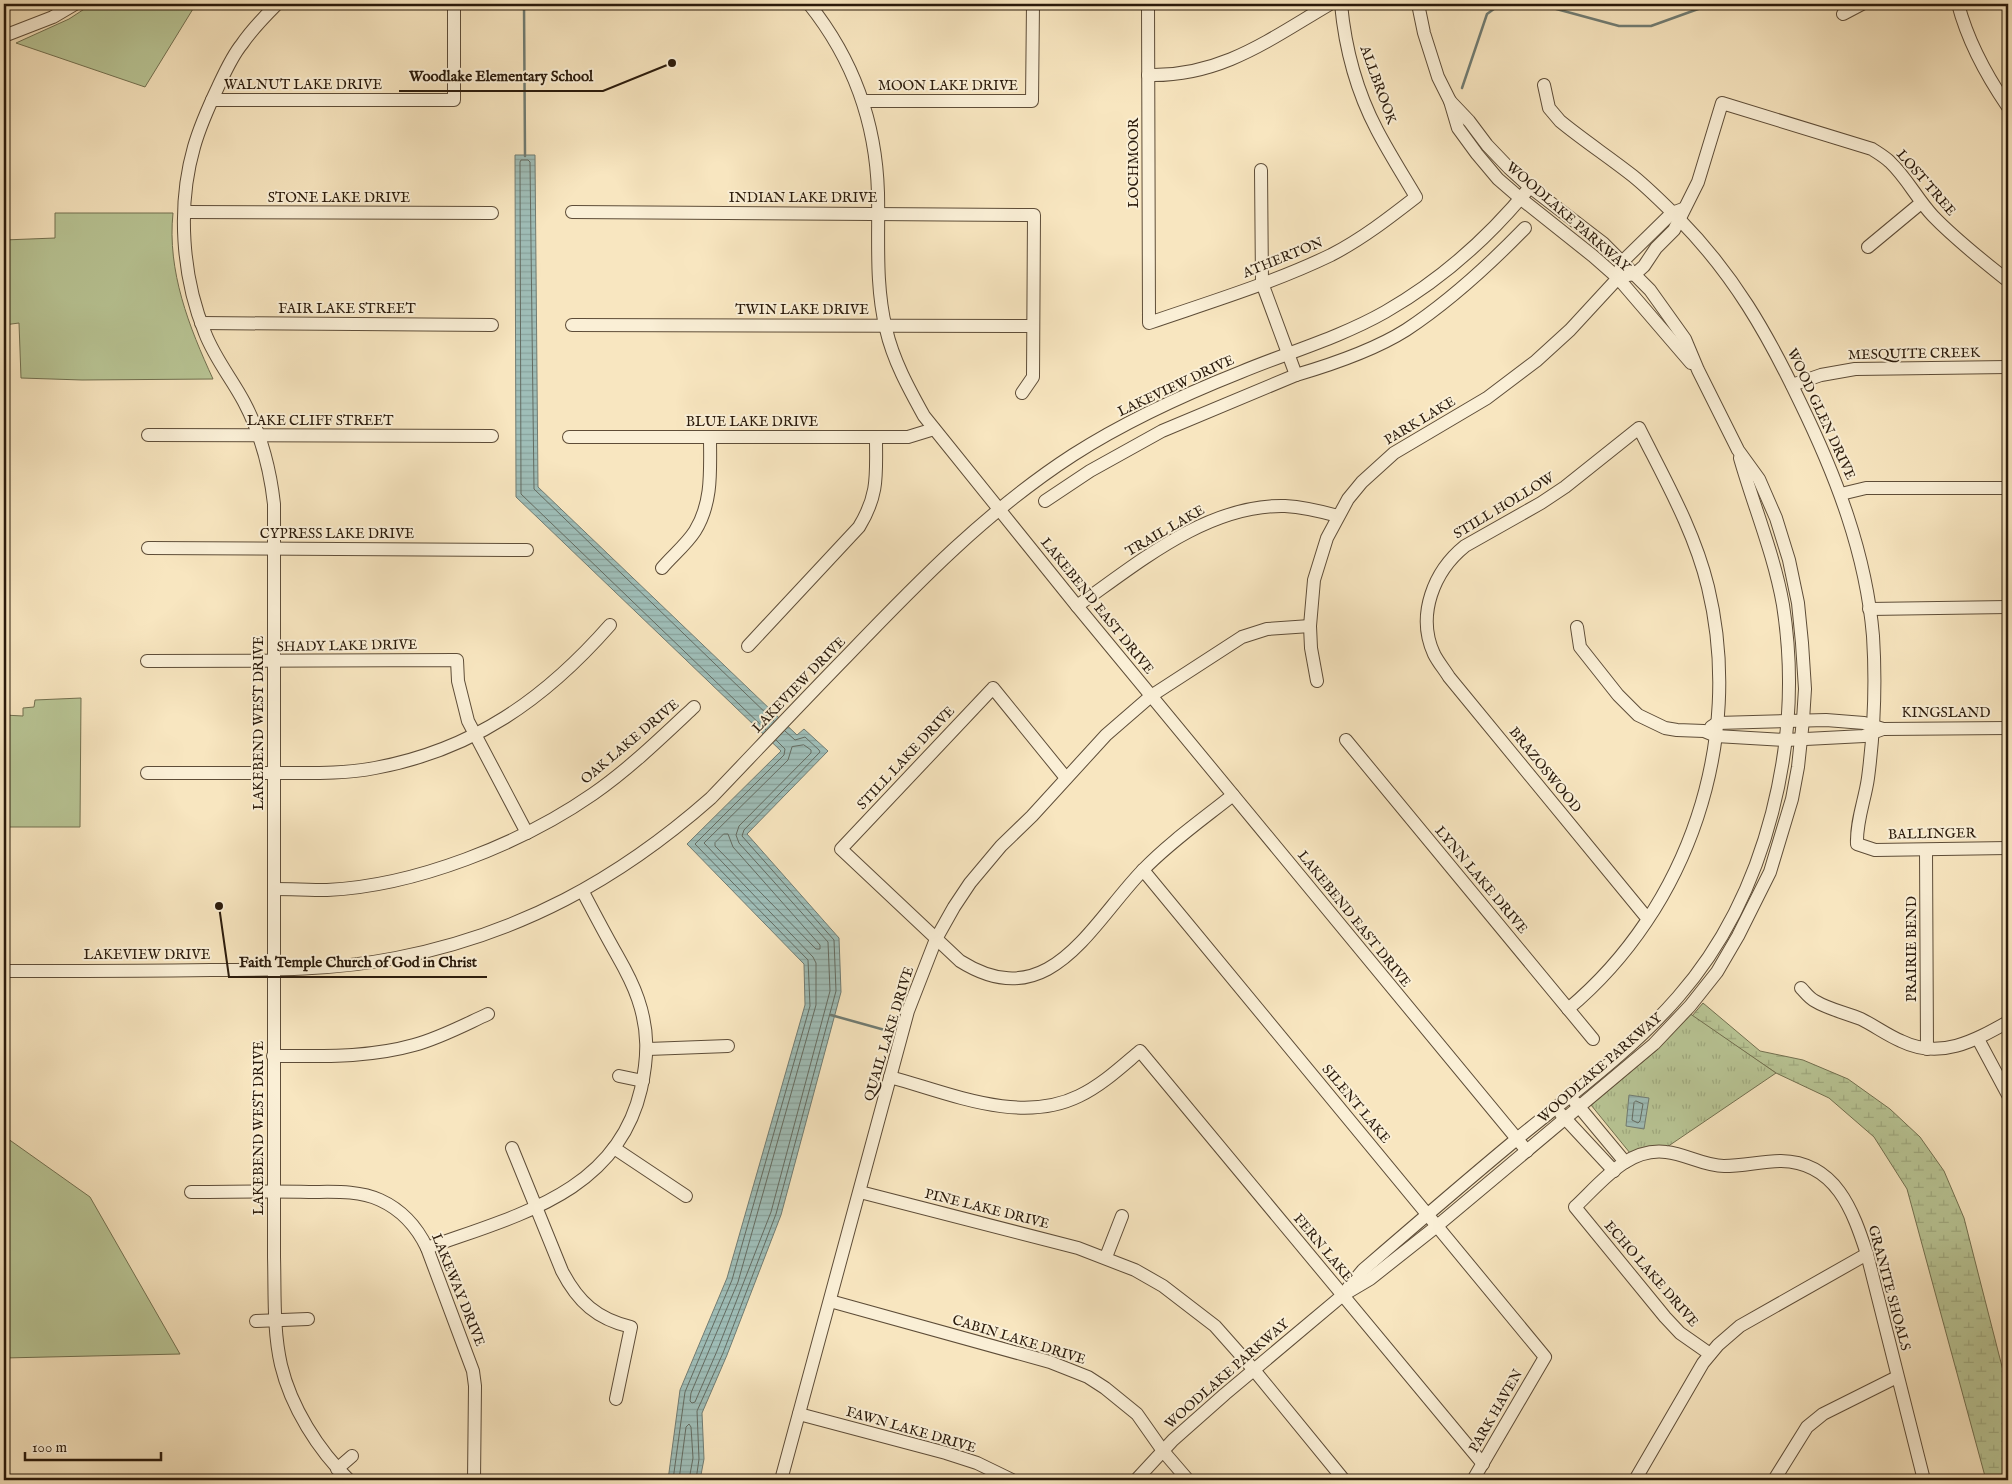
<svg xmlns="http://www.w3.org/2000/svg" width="2012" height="1484" viewBox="0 0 2012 1484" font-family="'IM FELL English',serif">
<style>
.grass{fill:#b9c696;stroke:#727050}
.wetland{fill:url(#wetland-marsh);stroke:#727050}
.park{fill:url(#park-tufts);stroke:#727050}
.water{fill:url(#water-rules);stroke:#707c73}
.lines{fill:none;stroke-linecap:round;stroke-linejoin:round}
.shore{stroke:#646c62;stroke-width:1}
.stream{stroke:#707c73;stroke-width:2.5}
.minor-casing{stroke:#5e4d38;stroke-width:14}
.minor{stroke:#faefd6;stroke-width:12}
.labels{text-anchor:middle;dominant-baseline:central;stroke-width:4;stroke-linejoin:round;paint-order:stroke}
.street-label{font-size:14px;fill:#2a1a0b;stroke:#faefd6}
.leader{fill:none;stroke:#2a1a0b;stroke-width:2}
.callout-dot{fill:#2a1a0b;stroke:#faefd6;stroke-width:2}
.callout-label{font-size:15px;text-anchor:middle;font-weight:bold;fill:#2a1a0b;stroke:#faefd6;stroke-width:4;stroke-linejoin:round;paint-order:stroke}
</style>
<defs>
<pattern id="wetland-marsh" width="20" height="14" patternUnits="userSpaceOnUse" patternTransform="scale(1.25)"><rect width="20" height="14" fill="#b9c696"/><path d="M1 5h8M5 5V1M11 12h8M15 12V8" fill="none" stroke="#9faa80"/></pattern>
<pattern id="park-tufts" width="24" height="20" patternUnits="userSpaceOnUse" patternTransform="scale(1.25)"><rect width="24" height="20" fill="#b9c696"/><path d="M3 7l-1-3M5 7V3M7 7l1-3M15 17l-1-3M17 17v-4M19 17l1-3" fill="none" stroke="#9faa80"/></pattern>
<pattern id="water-rules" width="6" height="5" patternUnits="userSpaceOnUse" patternTransform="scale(1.25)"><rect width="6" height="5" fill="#9fbeb8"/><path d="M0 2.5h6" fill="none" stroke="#89a39d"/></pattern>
</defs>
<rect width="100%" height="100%" fill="#f8e6c0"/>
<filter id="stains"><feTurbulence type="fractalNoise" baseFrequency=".004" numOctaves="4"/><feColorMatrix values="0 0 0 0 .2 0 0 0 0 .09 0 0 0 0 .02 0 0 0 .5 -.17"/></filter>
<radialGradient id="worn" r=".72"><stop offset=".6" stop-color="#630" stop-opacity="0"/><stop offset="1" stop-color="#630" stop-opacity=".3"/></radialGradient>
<g class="grass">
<path d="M 92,4 L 196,4 L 145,87 L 16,43 L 69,19 Z"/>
<path d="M 55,213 L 173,213 C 167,271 189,327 213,379 L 82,380 L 21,378 L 19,323 L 4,325 L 4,240 L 55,238 Z"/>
<path d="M 81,698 L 80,827 L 4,827 L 4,715 L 23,716 L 23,708 L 34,707 L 35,700 Z"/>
<path d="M 4,1136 L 90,1197 L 180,1354 L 4,1358 Z"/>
</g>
<path class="wetland" d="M 1703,1003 L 1760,1051 L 1803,1060 L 1848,1079 L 1890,1109 L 1920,1137 L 1944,1171 L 1964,1218 L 2008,1390 L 2008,1480 L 1986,1480 L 1907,1189 L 1874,1137 L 1829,1098 L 1776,1073 L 1692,1016 Z"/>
<path class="park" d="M 1689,1013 L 1776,1073 L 1667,1147 L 1630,1153 L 1591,1105 L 1658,1049 Z"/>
<g class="water">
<path d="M 515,155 L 535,155 L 538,487 L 797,735 L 804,729 L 828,751 L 747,834 L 839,938 L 841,992 L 781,1215 L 727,1355 L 702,1413 L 704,1459 L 700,1480 L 668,1480 L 680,1390 L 727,1278 L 805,1005 L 804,964 L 687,844 L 781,751 L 516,497 Z"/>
<path d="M 1629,1095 L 1649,1098 L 1644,1129 L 1626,1126 Z"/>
</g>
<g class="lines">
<g class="shore">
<path d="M 766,730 L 521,494 L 520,162 L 521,160 L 528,160 L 530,162 L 534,489 L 774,721"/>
<path d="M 804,745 L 811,750 L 811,753 L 739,826 L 736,835 L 739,843 L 828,942 L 830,991 L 771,1212 L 717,1351 L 695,1402 L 692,1403 L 690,1401 L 691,1393 L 738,1282 L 816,1005 L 816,963 L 813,957 L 704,843 L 788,760 L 792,747 Z"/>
<path d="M 724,834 L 728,834 L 733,847 L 820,945 L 820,949 L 816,949 L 715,846 L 715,843 Z"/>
<path d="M 1636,1101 L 1643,1104 L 1640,1121 L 1638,1123 L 1632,1120 L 1634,1103 Z"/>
<path d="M 673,1480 L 685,1392 L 732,1280 L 810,1006 L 808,960 L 695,844 L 784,755 L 785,749 L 776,740"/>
<path d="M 679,1480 L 686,1427 L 689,1424 L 691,1427 L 693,1458 L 689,1480"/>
<path d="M 696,1480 L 699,1459 L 697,1411 L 723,1353 L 776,1214 L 836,991 L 834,940 L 742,836 L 744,830 L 820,752 L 819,750 L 805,737 L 795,740 L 785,731"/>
</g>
<g class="stream">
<path d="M 524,4 L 525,156"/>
<path d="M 1538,4 L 1619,26 L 1651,26 L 1712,4"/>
<path d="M 1462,88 L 1487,14 L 1498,6 L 1504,4"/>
<path d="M 831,1015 L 892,1032"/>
</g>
<defs>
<g id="minor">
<path d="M 277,4 C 265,16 252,29 242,44 C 232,56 225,72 218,87 C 209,106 200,126 194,147 C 177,206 182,277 205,333 C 215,359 232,379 244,402 C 261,434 270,468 274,504 L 274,1257 C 275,1293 273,1330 281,1365 C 291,1407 318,1450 349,1480"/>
<path d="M 809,4 C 853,59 876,122 878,193 C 879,239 875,284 886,329 C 893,360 909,389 924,416 L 1077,606 L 1527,1151"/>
<path d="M 1148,4 L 1149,323 C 1210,302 1273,283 1331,255 C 1362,239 1389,218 1416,197 C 1403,175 1389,153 1377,130 C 1357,92 1345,47 1341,4"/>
<path d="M 1418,4 L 1424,33 L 1438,77 L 1450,101 L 1458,128 L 1477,154 L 1498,179 L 1520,198 L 1593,256 L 1618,278 L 1691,363"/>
<path d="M 1958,4 C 1968,42 1986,75 2008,107"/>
<path d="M 1843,14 L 1862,4"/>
<path d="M 4,36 L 53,17 L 75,4"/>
<path d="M 1148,75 C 1221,77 1270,39 1330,4"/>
<path d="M 1544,85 L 1549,108 L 1560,121 C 1583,140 1609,157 1633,176 C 1649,189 1664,204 1679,219 C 1734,275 1767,333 1800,402 C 1836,476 1866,553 1873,636 C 1876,683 1874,732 1868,778 C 1865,800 1856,821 1857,844 L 1875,850 L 2008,848"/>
<path d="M 212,100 L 454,100 L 454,4"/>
<path d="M 863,101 L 1032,101 L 1033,4"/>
<path d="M 1261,170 L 1262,283 L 1296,375 C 1330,365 1376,349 1406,330 C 1450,301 1488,266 1525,228"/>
<path d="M 185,212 L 492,213"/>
<path d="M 572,212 L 1034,215 L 1033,377 L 1022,393"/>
<path d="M 1868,247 L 1921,203"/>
<path d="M 1628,275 L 1635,274 L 1644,266 L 1656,248 L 1674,230 L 1698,182 L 1722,103 L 1872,149 C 1878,153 1885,157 1890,162 C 1907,178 1917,199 1933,216 C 1956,240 1982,260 2008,281"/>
<path d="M 201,323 L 492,325"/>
<path d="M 572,325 L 1033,326"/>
<path d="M 1792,385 L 1821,375 L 1855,369 L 2008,367"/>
<path d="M 148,435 L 492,436"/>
<path d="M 569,437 L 908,437 L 934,429"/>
<path d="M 1841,494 L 1866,488 L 2008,488"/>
<path d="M 1045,501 L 1090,471 L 1162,431 L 1296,375"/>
<path d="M 148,548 L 527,550"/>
<path d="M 662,568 C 672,556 686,545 695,531 C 713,502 710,469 710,437"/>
<path d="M 1077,606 C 1137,564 1207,504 1285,506 C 1303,507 1320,511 1338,516"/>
<path d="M 1869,609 L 2008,607"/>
<path d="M 1577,627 L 1580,647 L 1618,695 L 1638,715 L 1665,728 L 1677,730 L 1704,731 L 1716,736 L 1786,740 L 1864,736 L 1883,729"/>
<path d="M 748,646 L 859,527 C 879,494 876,475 876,438"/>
<path d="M 147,661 L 457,660 L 458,681 L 468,721 L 527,833"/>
<path d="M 1317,681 L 1311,648 L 1310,626 L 1314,580 L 1327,538 L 1348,499 L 1362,482 L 1394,453 L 1487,398 L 1536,361 L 1570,330 L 1618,278 L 1622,262 L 1672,213 L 1683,209"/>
<path d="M 1711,727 L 1717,723 L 1826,720 L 1864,723 L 1883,729 L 2008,728"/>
<path d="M 1346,740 L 1593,1039"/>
<path d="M 147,773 C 192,773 236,773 280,773 C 312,773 344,774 375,768 C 473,750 545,699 610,625"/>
<path d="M 1066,778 L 993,688 L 841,849 L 960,961 C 1049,1017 1090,925 1143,870 C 1170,842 1203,819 1233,795"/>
<path d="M 1926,850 L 1927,1049"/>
<path d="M 1143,870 L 1545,1357 L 1473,1480"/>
<path d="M 274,889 C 291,889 309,890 327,890 C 415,886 521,844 593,794 C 629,769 661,738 694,707"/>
<path d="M 4,971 C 73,971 142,971 211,970 C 273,970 335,970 396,958 C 519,934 618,880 711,798 C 757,750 802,702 848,655 C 918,582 988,510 1073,455 C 1126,421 1183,395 1241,372 C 1289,352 1339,338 1385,312 C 1441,280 1490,236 1530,187"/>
<path d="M 1801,988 C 1805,992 1809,998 1815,1001 C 1828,1009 1846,1013 1861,1019 C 1875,1026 1887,1035 1901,1041 C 1940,1060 1974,1041 2008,1022"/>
<path d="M 1568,1009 C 1689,908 1745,740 1708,587 C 1694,530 1665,480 1639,428 L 1565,487 L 1541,503 L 1465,546 C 1434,571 1416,615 1434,654 C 1438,662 1444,669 1449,677 L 1647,918"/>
<path d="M 1978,1039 L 2008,1095"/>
<path d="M 648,1049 L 728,1046"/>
<path d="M 273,1056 C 321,1056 368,1058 414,1045 C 440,1038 464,1025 488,1014"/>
<path d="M 619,1076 L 643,1081"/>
<path d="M 890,1077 C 949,1093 1020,1125 1079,1096 C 1102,1085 1121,1067 1140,1051 L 1483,1464"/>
<path d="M 1575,1102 L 1625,1162"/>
<path d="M 1561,1114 L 1614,1171"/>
<path d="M 512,1148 L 562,1271 C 578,1302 597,1319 631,1327 L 616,1399"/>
<path d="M 614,1148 L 686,1196"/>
<path d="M 191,1192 C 230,1192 270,1191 309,1192 C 333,1192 358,1190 380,1200 C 402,1210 417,1227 427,1248 L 473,1371 L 475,1386 L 474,1480"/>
<path d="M 860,1192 L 1078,1248 L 1135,1270 L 1163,1286 L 1215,1326 L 1254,1370 L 1344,1480"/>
<path d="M 427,1248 C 514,1216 617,1194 641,1089 C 648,1057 649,1031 638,999 C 633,984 625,969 617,955 C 605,934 594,913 583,892"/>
<path d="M 1106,1257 L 1122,1216"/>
<path d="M 1348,1288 L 1363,1270 C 1414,1226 1466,1181 1518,1138 C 1573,1093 1631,1051 1678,997 C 1768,894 1804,739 1783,605 C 1774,554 1754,507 1740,458"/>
<path d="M 830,1301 L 1050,1362 L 1088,1377 L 1105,1388 L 1137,1414 L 1163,1451 L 1188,1480"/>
<path d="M 256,1321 L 308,1319"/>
<path d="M 1710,1354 L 1680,1333 L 1665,1317 L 1575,1207 C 1600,1184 1627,1147 1666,1152 C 1686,1154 1704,1166 1724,1166 C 1744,1166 1762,1161 1781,1161 C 1836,1162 1853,1211 1867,1254 L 1924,1480"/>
<path d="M 799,1414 L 946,1453 L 977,1463 L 1012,1480"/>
<path d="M 337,1469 L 352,1456"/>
<path d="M 781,1480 L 908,1011 L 936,939 L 954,907 L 970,883 L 1001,846 L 1032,816 L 1106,735 L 1151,696 L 1242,637 L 1267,629 L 1310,626"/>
<path d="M 1136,1480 L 1173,1440 L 1225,1394 L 1343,1295 L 1370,1279 L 1437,1226 L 1654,1044 L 1690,1006 L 1717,972 L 1738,936 L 1770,872 L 1792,799 L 1798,767 L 1803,720 L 1805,689 L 1802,643 L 1798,603 L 1789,560 L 1776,518 L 1759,479 L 1738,450 L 1698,370 L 1685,339 L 1650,290 L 1603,243 L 1530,187 L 1509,168 L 1487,145 L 1469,121 L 1450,101"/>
<path d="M 1635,1480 L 1703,1363 L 1718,1345 L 1740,1326 L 1867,1254"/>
<path d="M 1774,1480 L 1807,1427 L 1823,1414 L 1897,1377"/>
</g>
</defs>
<use href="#minor" class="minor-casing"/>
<use href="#minor" class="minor"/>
</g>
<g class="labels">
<g class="street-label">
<text x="303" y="85">WALNUT LAKE DRIVE</text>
<text transform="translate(1378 85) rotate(70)">ALLBROOK</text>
<text x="948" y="86">MOON LAKE DRIVE</text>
<text transform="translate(1134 163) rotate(-90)">LOCHMOOR</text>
<text transform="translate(1926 183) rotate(49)">LOST TREE</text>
<text x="339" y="198">STONE LAKE DRIVE</text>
<text x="803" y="198">INDIAN LAKE DRIVE</text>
<text transform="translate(1568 217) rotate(41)">WOODLAKE PARKWAY</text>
<text transform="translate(1283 258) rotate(-22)">ATHERTON</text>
<text x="347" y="309">FAIR LAKE STREET</text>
<text x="802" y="310">TWIN LAKE DRIVE</text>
<text transform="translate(1914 354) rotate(-1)">MESQUITE CREEK</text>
<text transform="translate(1176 386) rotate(-25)">LAKEVIEW DRIVE</text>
<text transform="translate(1821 414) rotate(65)">WOOD GLEN DRIVE</text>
<text x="320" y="421">LAKE CLIFF STREET</text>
<text transform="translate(1420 421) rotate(-31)">PARK LAKE</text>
<text x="752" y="422">BLUE LAKE DRIVE</text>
<text transform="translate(1504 506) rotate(-31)">STILL HOLLOW</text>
<text transform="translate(1165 531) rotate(-30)">TRAIL LAKE</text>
<text x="337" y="534">CYPRESS LAKE DRIVE</text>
<text transform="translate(1097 606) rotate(51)">LAKEBEND EAST DRIVE</text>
<text transform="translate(347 646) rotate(-1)">SHADY LAKE DRIVE</text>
<text transform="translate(799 685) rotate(-46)">LAKEVIEW DRIVE</text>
<text x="1946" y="713">KINGSLAND</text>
<text transform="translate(259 723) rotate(-90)">LAKEBEND WEST DRIVE</text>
<text transform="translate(630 742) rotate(-40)">OAK LAKE DRIVE</text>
<text transform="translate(906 758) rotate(-47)">STILL LAKE DRIVE</text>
<text transform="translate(1545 770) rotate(51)">BRAZOSWOOD</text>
<text transform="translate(1932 834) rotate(-1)">BALLINGER</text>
<text transform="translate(1481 880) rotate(50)">LYNN LAKE DRIVE</text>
<text transform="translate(1354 919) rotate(51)">LAKEBEND EAST DRIVE</text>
<text transform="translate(1912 949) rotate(-90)">PRAIRIE BEND</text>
<text x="147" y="955">LAKEVIEW DRIVE</text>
<text transform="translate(889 1034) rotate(-73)">QUAIL LAKE DRIVE</text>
<text transform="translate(1600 1068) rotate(-41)">WOODLAKE PARKWAY</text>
<text transform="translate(1356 1104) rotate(50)">SILENT LAKE</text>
<text transform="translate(259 1128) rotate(-90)">LAKEBEND WEST DRIVE</text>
<text transform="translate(987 1209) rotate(14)">PINE LAKE DRIVE</text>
<text transform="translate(1323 1248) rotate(50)">FERN LAKE</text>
<text transform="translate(1651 1274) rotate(49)">ECHO LAKE DRIVE</text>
<text transform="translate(1889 1288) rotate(75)">GRANITE SHOALS</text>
<text transform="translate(458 1290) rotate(68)">LAKEWAY DRIVE</text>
<text transform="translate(1019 1340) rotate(17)">CABIN LAKE DRIVE</text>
<text transform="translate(1227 1374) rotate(-41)">WOODLAKE PARKWAY</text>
<text transform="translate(1496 1411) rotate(-60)">PARK HAVEN</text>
<text transform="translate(911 1430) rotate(16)">FAWN LAKE DRIVE</text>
</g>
</g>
<path class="leader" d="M672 63L603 91H399M219 906L229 977H487"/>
<g class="callout-dot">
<circle cx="672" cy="63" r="5"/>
<circle cx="219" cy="906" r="5"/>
</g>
<g class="callout-label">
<text x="501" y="81">Woodlake Elementary School</text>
<text x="358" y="967">Faith Temple Church of God in Christ</text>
</g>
<rect width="2012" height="1484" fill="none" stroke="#f8e6c0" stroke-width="20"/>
<rect x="5" y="5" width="2002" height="1474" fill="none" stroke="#2a1a0b" stroke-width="2.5"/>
<rect x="10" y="10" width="1992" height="1464" fill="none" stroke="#2a1a0b"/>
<path d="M25 1452v8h136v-8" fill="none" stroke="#2a1a0b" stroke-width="2.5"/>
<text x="32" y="1452" font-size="15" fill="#2a1a0b" stroke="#faefd6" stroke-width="4" paint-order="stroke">100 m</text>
<rect width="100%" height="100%" filter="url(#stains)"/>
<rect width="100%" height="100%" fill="url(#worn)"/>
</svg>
